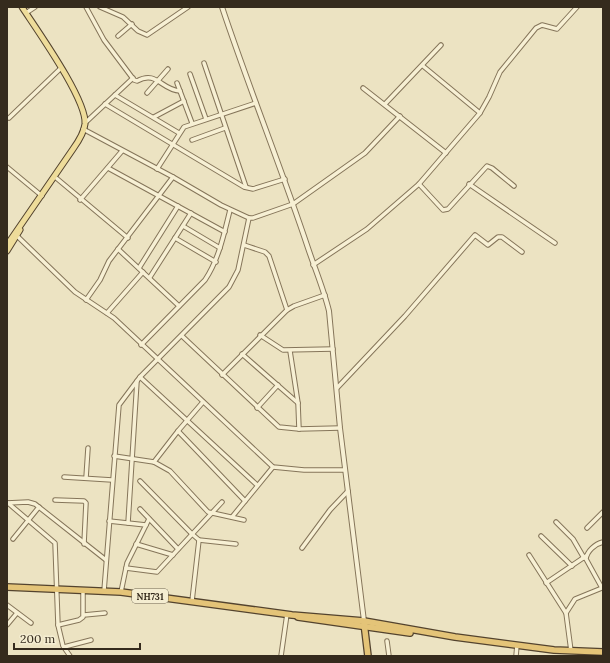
<svg xmlns="http://www.w3.org/2000/svg" width="610" height="663" viewBox="0 0 610 663" font-family="Lora,serif">
<style>
.lines{fill:none;stroke-linecap:round;stroke-linejoin:round}
.minor-casing{stroke:#85755a;stroke-width:5.5}
.tertiary-casing{stroke:#85755a;stroke-width:6}
.primary-casing{stroke:#53432e;stroke-width:7}
.trunk-casing{stroke:#53432e;stroke-width:8}
.minor{stroke:#f7f0d4;stroke-width:3.5}
.tertiary{stroke:#f7f0d4;stroke-width:4}
.primary{stroke:#eedc9a;stroke-width:5}
.trunk{stroke:#e4c478;stroke-width:5.5}
.labels{text-anchor:middle;dominant-baseline:central;stroke-width:3;stroke-linejoin:round;paint-order:stroke}
.shield{fill:#f4edd1;stroke:#6e6553;stroke-width:1}
.shield-label{font-size:9px;font-weight:bold;fill:#352b1d}
</style>
<rect width="100%" height="100%" fill="#ece3c2"/>
<g class="lines">
<defs>
<g id="minor">
<path d="M 86,7 L 104,40 L 134,80 L 137,81 C 157,70 161,90 180,91"/>
<path d="M 100,7 L 123,17 L 138,31 L 147,35 L 188,7"/>
<path d="M 26,13 L 35,7"/>
<path d="M 118,36 L 132,24"/>
<path d="M 204,63 L 246,187"/>
<path d="M 423,66 L 480,113"/>
<path d="M 190,74 L 206,119"/>
<path d="M 177,83 L 192,123"/>
<path d="M 363,88 L 446,153"/>
<path d="M 147,93 L 168,69"/>
<path d="M 115,95 L 179,133"/>
<path d="M 105,104 L 244,187 L 253,189 L 285,179"/>
<path d="M 385,104 L 441,45"/>
<path d="M 154,117 L 184,101"/>
<path d="M 9,118 L 60,69"/>
<path d="M 85,123 L 133,78"/>
<path d="M 83,129 L 173,177 L 221,205 L 249,218 L 253,218 L 293,204 L 365,153 L 400,116"/>
<path d="M 192,140 L 225,128"/>
<path d="M 7,167 L 42,196"/>
<path d="M 108,168 L 225,232"/>
<path d="M 157,169 L 184,127 L 256,103"/>
<path d="M 55,177 L 128,238"/>
<path d="M 419,184 L 443,210 L 448,209 L 487,166 L 492,168 L 514,186"/>
<path d="M 469,184 L 555,243"/>
<path d="M 80,200 L 122,151"/>
<path d="M 183,226 L 220,248"/>
<path d="M 15,234 L 75,292 L 114,318 L 273,467 L 304,470 L 345,470"/>
<path d="M 175,238 L 216,262"/>
<path d="M 244,245 L 265,252 L 269,256 L 287,310"/>
<path d="M 118,249 L 179,306"/>
<path d="M 313,265 L 367,229 L 419,184 L 480,113 L 489,97 L 500,72 L 536,28 L 542,25 L 557,29 L 577,7"/>
<path d="M 139,268 L 178,206"/>
<path d="M 150,277 L 191,213"/>
<path d="M 86,300 L 100,280 L 109,261 L 173,177"/>
<path d="M 107,313 L 143,272"/>
<path d="M 260,335 L 283,350 L 333,349"/>
<path d="M 182,336 L 279,427 L 299,429 L 340,428"/>
<path d="M 141,345 L 205,280 C 219,259 224,234 230,210"/>
<path d="M 290,351 L 298,403 L 299,429"/>
<path d="M 242,354 L 298,403"/>
<path d="M 222,375 L 287,310 L 294,306 L 325,295"/>
<path d="M 140,377 L 257,485"/>
<path d="M 337,388 L 405,316 L 475,235 L 488,245 L 498,237 L 502,237 L 522,252"/>
<path d="M 257,408 L 278,385"/>
<path d="M 178,431 L 245,501"/>
<path d="M 114,456 L 154,462 L 170,471 L 208,512 L 244,520"/>
<path d="M 154,462 L 178,431 L 203,402"/>
<path d="M 64,477 L 112,480"/>
<path d="M 86,478 L 88,448"/>
<path d="M 140,481 L 192,534 L 199,540 L 236,544"/>
<path d="M 55,500 L 84,501 L 86,503 L 84,544"/>
<path d="M 7,503 L 28,502 L 35,504 L 106,560"/>
<path d="M 8,503 L 55,543 L 58,625 L 63,646 L 70,656"/>
<path d="M 140,509 L 178,549"/>
<path d="M 232,517 L 273,467"/>
<path d="M 109,521 L 146,525"/>
<path d="M 556,522 L 573,539 L 584,558"/>
<path d="M 128,523 L 137,381"/>
<path d="M 587,528 L 603,512"/>
<path d="M 541,536 L 572,566"/>
<path d="M 13,539 L 39,507"/>
<path d="M 136,544 L 173,555"/>
<path d="M 302,548 L 330,510 L 348,491"/>
<path d="M 529,555 L 566,613"/>
<path d="M 126,568 L 157,572 L 222,502"/>
<path d="M 546,583 L 586,556"/>
<path d="M 104,591 L 119,405 L 140,377 L 229,287 L 238,270 L 249,218"/>
<path d="M 121,592 L 127,563 L 149,519"/>
<path d="M 192,601 L 199,540"/>
<path d="M 7,605 L 31,623"/>
<path d="M 84,615 L 105,613"/>
<path d="M 7,625 L 17,613"/>
<path d="M 58,625 L 79,620 L 83,617 L 83,590"/>
<path d="M 387,641 L 389,656"/>
<path d="M 64,647 L 91,640"/>
<path d="M 571,651 L 566,613 L 575,599 L 602,588 L 586,559 C 587,551 595,544 603,542"/>
<path d="M 281,656 L 287,614"/>
<path d="M 516,656 L 517,645"/>
</g>
<path id="tertiary" d="M 222,7 C 249,88 281,167 308,248 C 315,269 324,290 329,311 L 340,428 L 364,621"/>
<g id="primary">
<path d="M 7,245 L 73,149 C 78,142 84,133 85,124 C 87,100 37,30 22,7"/>
<path d="M 7,251 L 20,230"/>
</g>
<g id="trunk">
<path d="M 7,587 L 121,592 L 292,615 L 364,621 L 455,637 L 554,650 L 603,652"/>
<path d="M 298,617 L 410,633"/>
<path d="M 364,623 L 368,656"/>
</g>
</defs>
<use href="#minor" class="minor-casing"/>
<use href="#tertiary" class="tertiary-casing"/>
<use href="#primary" class="primary-casing"/>
<use href="#trunk" class="trunk-casing"/>
<use href="#minor" class="minor"/>
<use href="#tertiary" class="tertiary"/>
<use href="#primary" class="primary"/>
<use href="#trunk" class="trunk"/>
</g>
<g class="labels">
<rect class="shield" x="132" y="589" width="36" height="14" rx="3"/>
<g class="shield-label">
<text x="150" y="596">NH731</text>
</g>
</g>
<rect width="610" height="663" fill="none" stroke="#352b1d" stroke-width="16"/>
<path d="M14 643v6h126v-6" fill="none" stroke="#352b1d" stroke-width="2"/>
<text x="20" y="643" font-size="12" fill="#352b1d" stroke="#f4edd1" stroke-width="3" paint-order="stroke">200 m</text>
</svg>
